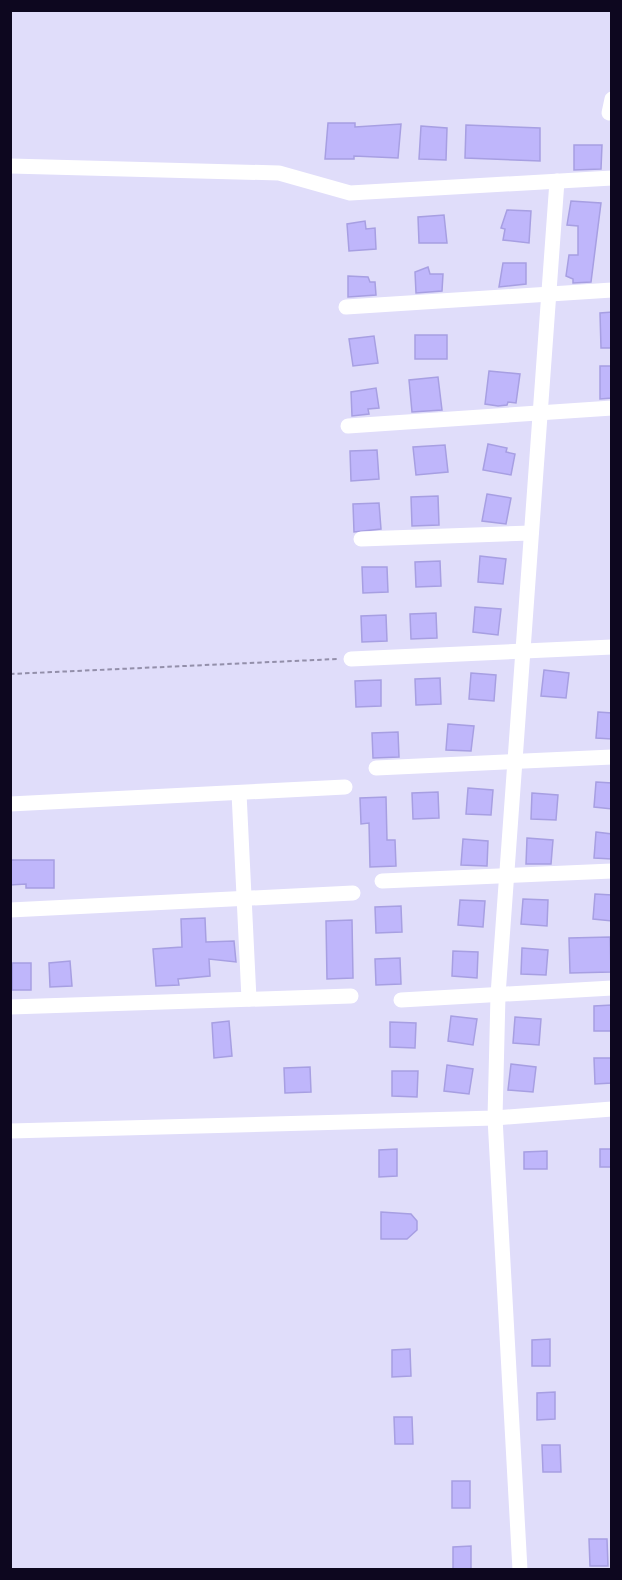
<svg xmlns="http://www.w3.org/2000/svg" width="622" height="1580" viewBox="0 0 622 1580" font-family="'Zilla Slab',serif">
<style>
.building{fill:#bfb6fb;stroke:#a79fe2;stroke-width:1.5}
.lines{fill:none;stroke-linecap:round;stroke-linejoin:round}
.path{stroke:#938faa;stroke-width:2;stroke-dasharray:4.5 3;stroke-linecap:butt}
.minor{stroke:#fff;stroke-width:15}
</style>
<rect width="100%" height="100%" fill="#e0ddfa"/>
<g class="building">
<path d="M 328,123 L 355,123 L 355,127 L 401,124 L 398,158 L 354,156 L 354,159 L 325,159 Z"/>
<path d="M 466,125 L 540,128 L 540,161 L 465,158 Z"/>
<path d="M 421,126 L 447,128 L 446,160 L 419,159 Z"/>
<path d="M 574,145 L 602,145 L 601,169 L 574,170 Z"/>
<path d="M 571,201 L 601,203 L 591,282 L 573,283 L 573,279 L 566,276 L 569,255 L 578,255 L 578,226 L 567,225 Z"/>
<path d="M 507,210 L 531,211 L 529,243 L 503,240 L 505,229 L 501,228 Z"/>
<path d="M 444,215 L 447,243 L 419,243 L 418,217 Z"/>
<path d="M 365,221 L 366,229 L 375,228 L 376,249 L 349,251 L 347,224 Z"/>
<path d="M 503,263 L 526,263 L 526,284 L 499,287 Z"/>
<path d="M 428,267 L 430,274 L 443,274 L 442,291 L 416,293 L 415,272 Z"/>
<path d="M 348,276 L 368,277 L 370,282 L 375,282 L 376,295 L 348,297 Z"/>
<path d="M 612,312 L 612,348 L 601,348 L 600,313 Z"/>
<rect x="415" y="335" width="32" height="24"/>
<path d="M 374,336 L 378,363 L 353,366 L 349,339 Z"/>
<path d="M 600,366 L 612,366 L 612,398 L 600,399 Z"/>
<path d="M 489,371 L 520,374 L 516,403 L 508,402 L 507,405 L 498,406 L 485,404 Z"/>
<path d="M 438,377 L 442,410 L 412,412 L 409,380 Z"/>
<path d="M 376,388 L 379,408 L 368,409 L 369,414 L 352,416 L 351,392 Z"/>
<path d="M 488,444 L 507,448 L 506,452 L 515,454 L 511,475 L 483,470 Z"/>
<path d="M 445,445 L 448,472 L 416,475 L 413,447 Z"/>
<path d="M 377,450 L 379,479 L 351,481 L 350,451 Z"/>
<path d="M 487,494 L 511,498 L 506,524 L 482,521 Z"/>
<path d="M 438,496 L 439,525 L 412,526 L 411,497 Z"/>
<path d="M 379,503 L 381,529 L 354,532 L 353,504 Z"/>
<path d="M 480,556 L 506,559 L 503,584 L 478,582 Z"/>
<path d="M 440,561 L 441,586 L 416,587 L 415,562 Z"/>
<path d="M 362,567 L 387,567 L 388,592 L 363,593 Z"/>
<path d="M 475,607 L 501,609 L 498,635 L 473,632 Z"/>
<path d="M 436,613 L 437,638 L 411,639 L 410,614 Z"/>
<path d="M 386,615 L 387,641 L 362,642 L 361,616 Z"/>
<path d="M 544,670 L 569,673 L 566,698 L 541,696 Z"/>
<path d="M 471,673 L 496,675 L 494,701 L 469,699 Z"/>
<path d="M 440,678 L 441,704 L 416,705 L 415,679 Z"/>
<path d="M 381,680 L 381,706 L 356,707 L 355,681 Z"/>
<path d="M 598,712 L 612,713 L 612,739 L 596,738 Z"/>
<path d="M 448,724 L 474,726 L 471,751 L 446,750 Z"/>
<path d="M 398,732 L 399,757 L 373,758 L 372,733 Z"/>
<path d="M 596,782 L 612,783 L 612,809 L 594,807 Z"/>
<path d="M 468,788 L 493,790 L 491,815 L 466,814 Z"/>
<path d="M 438,792 L 439,818 L 413,819 L 412,793 Z"/>
<path d="M 532,793 L 558,795 L 556,820 L 531,819 Z"/>
<path d="M 386,797 L 387,840 L 395,840 L 396,866 L 370,867 L 369,823 L 361,824 L 360,798 Z"/>
<path d="M 596,832 L 612,834 L 612,859 L 594,858 Z"/>
<path d="M 527,838 L 553,840 L 551,864 L 526,864 Z"/>
<path d="M 463,839 L 488,841 L 487,866 L 461,865 Z"/>
<path d="M 10,860 L 54,860 L 54,888 L 26,888 L 26,884 L 10,885 Z"/>
<path d="M 595,894 L 612,895 L 612,921 L 593,919 Z"/>
<path d="M 523,899 L 548,900 L 547,926 L 521,924 Z"/>
<path d="M 460,900 L 485,901 L 483,927 L 458,925 Z"/>
<path d="M 401,906 L 402,932 L 376,933 L 375,907 Z"/>
<path d="M 205,918 L 206,942 L 234,941 L 236,962 L 209,959 L 210,976 L 178,979 L 179,985 L 156,986 L 153,949 L 182,947 L 181,919 Z"/>
<path d="M 352,920 L 353,978 L 327,979 L 326,921 Z"/>
<path d="M 610,937 L 611,972 L 570,973 L 569,938 Z"/>
<path d="M 522,948 L 548,950 L 546,975 L 521,974 Z"/>
<path d="M 453,951 L 478,952 L 477,978 L 452,976 Z"/>
<path d="M 400,958 L 401,984 L 376,985 L 375,959 Z"/>
<path d="M 70,961 L 72,986 L 50,987 L 49,963 Z"/>
<rect x="12" y="963" width="19" height="27"/>
<path d="M 612,1005 L 612,1031 L 594,1031 L 594,1006 Z"/>
<path d="M 451,1016 L 477,1019 L 473,1045 L 448,1041 Z"/>
<path d="M 515,1017 L 541,1019 L 539,1045 L 513,1043 Z"/>
<path d="M 229,1021 L 232,1056 L 214,1058 L 212,1023 Z"/>
<path d="M 390,1022 L 416,1023 L 415,1048 L 390,1047 Z"/>
<path d="M 594,1058 L 612,1058 L 612,1083 L 595,1084 Z"/>
<path d="M 511,1064 L 536,1067 L 533,1092 L 508,1090 Z"/>
<path d="M 447,1065 L 473,1069 L 469,1094 L 444,1091 Z"/>
<path d="M 310,1067 L 311,1092 L 285,1093 L 284,1068 Z"/>
<path d="M 392,1071 L 418,1071 L 417,1097 L 392,1096 Z"/>
<path d="M 397,1149 L 397,1176 L 379,1177 L 379,1150 Z"/>
<rect x="600" y="1149" width="12" height="18"/>
<path d="M 547,1151 L 547,1169 L 524,1169 L 524,1152 Z"/>
<path d="M 381,1212 L 411,1214 L 417,1221 L 417,1230 L 407,1239 L 381,1239 Z"/>
<path d="M 550,1339 L 550,1366 L 532,1366 L 532,1340 Z"/>
<path d="M 410,1349 L 411,1376 L 392,1377 L 392,1350 Z"/>
<path d="M 555,1392 L 555,1419 L 537,1420 L 537,1393 Z"/>
<path d="M 394,1417 L 412,1417 L 413,1444 L 395,1444 Z"/>
<path d="M 542,1445 L 560,1445 L 561,1472 L 543,1472 Z"/>
<rect x="452" y="1481" width="18" height="27"/>
<path d="M 589,1539 L 607,1539 L 608,1566 L 590,1566 Z"/>
<path d="M 471,1546 L 471,1569 L 453,1569 L 453,1547 Z"/>
</g>
<g class="lines">
<path class="path" d="M 10,674 L 337,659"/>
<g class="minor">
<path d="M 609,113 L 612,99"/>
<path d="M 10,166 L 279,173 L 350,193 L 612,178"/>
<path d="M 346,307 L 612,290"/>
<path d="M 348,426 L 612,408"/>
<path d="M 361,539 L 531,533"/>
<path d="M 351,659 L 612,647"/>
<path d="M 376,768 L 612,757"/>
<path d="M 239,793 L 249,999"/>
<path d="M 10,804 L 345,787"/>
<path d="M 382,881 L 612,871"/>
<path d="M 10,910 L 353,893"/>
<path d="M 401,1000 L 612,988"/>
<path d="M 10,1007 L 351,996"/>
<path d="M 10,1131 L 495,1118 L 612,1109"/>
<path d="M 520,1570 L 495,1118 L 498,995 L 557,181"/>
</g>
</g>
<rect width="622" height="1580" fill="none" stroke="#0d071f" stroke-width="24"/>
</svg>
